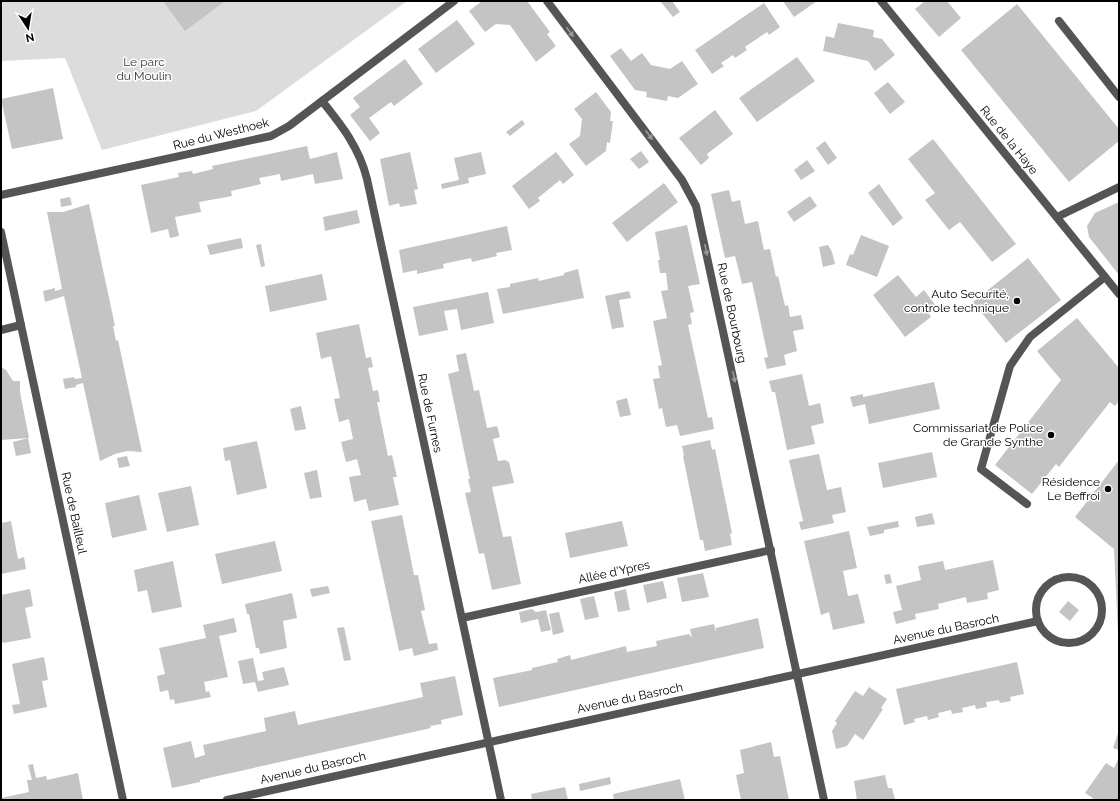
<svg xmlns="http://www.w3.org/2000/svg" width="1120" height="801" viewBox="0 0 1120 801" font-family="Raleway,sans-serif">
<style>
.green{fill:#dcdcdc}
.building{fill:#c4c4c4}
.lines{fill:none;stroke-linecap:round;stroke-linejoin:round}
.lane{stroke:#555;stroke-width:8}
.street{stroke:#555;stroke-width:8}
.oneway{fill:#999}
.poi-dot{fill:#000;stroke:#fff;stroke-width:1.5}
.labels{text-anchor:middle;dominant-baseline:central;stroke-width:3;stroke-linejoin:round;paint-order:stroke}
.park-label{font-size:12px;fill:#333;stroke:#fff}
.street-label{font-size:12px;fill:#000;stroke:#fff}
.poi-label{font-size:12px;fill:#000;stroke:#fff;text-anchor:end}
</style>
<rect width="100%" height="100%" fill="#fff"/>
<path class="green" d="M 1,1 L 407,1 L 256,111 L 102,150 L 65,58 L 1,61 Z"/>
<g class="building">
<path d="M 163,1 L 225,1 L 185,31 Z"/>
<path d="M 482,1 L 527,1 L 550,32 L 547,34 L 556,46 L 536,62 L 510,25 L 496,24 L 485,32 L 469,11 Z"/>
<path d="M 660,1 L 672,1 L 680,12 L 673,17 Z"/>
<path d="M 783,1 L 817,1 L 794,17 Z"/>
<path d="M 925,1 L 947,1 L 961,18 L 939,37 L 915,9 Z"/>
<path d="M 764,3 L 780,27 L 769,35 L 767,32 L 745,47 L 747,50 L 735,58 L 733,55 L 721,63 L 724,66 L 712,74 L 695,50 Z"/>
<path d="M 1017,4 L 1119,129 L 1119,141 L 1069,182 L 961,50 Z"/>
<path d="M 457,20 L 475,44 L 436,73 L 418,49 Z"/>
<path d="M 838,23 L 874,30 L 873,37 L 882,39 L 895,55 L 875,71 L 868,61 L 823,51 L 826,36 L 834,38 Z"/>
<path d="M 621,48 L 631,61 L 642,53 L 651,65 L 670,69 L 682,61 L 698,84 L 678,98 L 668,96 L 667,101 L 646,97 L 647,92 L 635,90 L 610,56 Z"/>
<path d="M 797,57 L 815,81 L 757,122 L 739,98 Z"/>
<path d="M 405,59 L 423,84 L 394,106 L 391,102 L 369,118 L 380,133 L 370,141 L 350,115 L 360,107 L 353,98 Z"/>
<path d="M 888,82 L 905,102 L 890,114 L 874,93 Z"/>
<path d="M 53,88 L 63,139 L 12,149 L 1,99 Z"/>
<path d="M 596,92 L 611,112 L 610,121 L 613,121 L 610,143 L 607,142 L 606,151 L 586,166 L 569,144 L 580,136 L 582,119 L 574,109 Z"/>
<path d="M 715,110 L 733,134 L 707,154 L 709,158 L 701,165 L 679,138 Z"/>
<path d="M 522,120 L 525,124 L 510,136 L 506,132 Z"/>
<path d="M 933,139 L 1016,244 L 992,262 L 960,222 L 949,230 L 925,200 L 935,193 L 908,159 Z"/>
<path d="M 825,141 L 837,158 L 828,165 L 816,148 Z"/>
<path d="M 307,146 L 310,159 L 337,152 L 343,179 L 315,184 L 313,174 L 281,181 L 280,174 L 259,178 L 261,184 L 231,191 L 232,196 L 199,202 L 201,212 L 175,217 L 179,236 L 170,238 L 168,229 L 151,233 L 141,185 L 179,177 L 178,173 L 192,171 L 193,174 L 213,169 L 212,166 Z"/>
<path d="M 641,151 L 649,162 L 639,169 L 630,159 Z"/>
<path d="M 410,152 L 418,189 L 414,190 L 417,204 L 400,207 L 399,203 L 389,206 L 380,159 Z"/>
<path d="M 481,152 L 486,174 L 468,178 L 469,183 L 442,189 L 441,184 L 459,180 L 454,158 Z"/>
<path d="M 556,152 L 574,175 L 563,184 L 560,180 L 538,198 L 540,201 L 529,209 L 512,186 Z"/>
<path d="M 807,160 L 815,171 L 801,180 L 794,170 Z"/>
<path d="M 664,183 L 678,202 L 627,242 L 612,223 Z"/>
<path d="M 879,184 L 903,218 L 893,226 L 868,193 Z"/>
<path d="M 729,190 L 732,202 L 740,200 L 745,224 L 758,221 L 764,250 L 770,249 L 776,277 L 778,276 L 785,306 L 788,305 L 790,317 L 801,315 L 804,329 L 793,331 L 797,351 L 784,355 L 786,365 L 767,369 L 764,358 L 768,357 L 752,282 L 742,284 L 735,256 L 725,258 L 711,194 Z"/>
<path d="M 810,196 L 817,206 L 794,222 L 787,212 Z"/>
<path d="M 70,197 L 72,205 L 61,207 L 60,199 Z"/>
<path d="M 1119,202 L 1119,275 L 1089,237 L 1087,226 L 1095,213 Z"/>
<path d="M 89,204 L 115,326 L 113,326 L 116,341 L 118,340 L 142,452 L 127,451 L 115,454 L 100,461 L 83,383 L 76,385 L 76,387 L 65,389 L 63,379 L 74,377 L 75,379 L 82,378 L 64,296 L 45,302 L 43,291 L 55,288 L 55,291 L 62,289 L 47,212 L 63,212 Z"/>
<path d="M 357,210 L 360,223 L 325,231 L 323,217 Z"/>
<path d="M 687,225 L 700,284 L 688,286 L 694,312 L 690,313 L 692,324 L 688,325 L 708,418 L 712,417 L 714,429 L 680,436 L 677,425 L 666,427 L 662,408 L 659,409 L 653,379 L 660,378 L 658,366 L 662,365 L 653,321 L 667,318 L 661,291 L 668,290 L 666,273 L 660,273 L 658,260 L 660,260 L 655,232 Z"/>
<path d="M 507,226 L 512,250 L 496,253 L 497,256 L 472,262 L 471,258 L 443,264 L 444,268 L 417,274 L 417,270 L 403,273 L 399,250 Z"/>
<path d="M 861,235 L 889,246 L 877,277 L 846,265 L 850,254 L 853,255 Z"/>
<path d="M 241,238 L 243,248 L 210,255 L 207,245 Z"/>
<path d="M 261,244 L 265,266 L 261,267 L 256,245 Z"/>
<path d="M 828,245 L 832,252 L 835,264 L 823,267 L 819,247 Z"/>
<path d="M 1028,258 L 1061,300 L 1006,343 L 973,302 Z"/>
<path d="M 578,269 L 584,298 L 503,314 L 497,289 L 510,287 L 510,284 L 538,278 L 539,281 L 564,275 L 564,273 Z"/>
<path d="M 322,274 L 327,300 L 270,312 L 265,286 Z"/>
<path d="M 898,275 L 916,297 L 924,290 L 936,306 L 928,312 L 931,317 L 905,337 L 873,295 Z"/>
<path d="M 629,291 L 631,298 L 619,300 L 624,327 L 612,329 L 605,296 Z"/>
<path d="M 488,292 L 494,323 L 461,330 L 457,309 L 444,311 L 448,330 L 419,336 L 413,307 Z"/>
<path d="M 1077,318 L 1119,368 L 1119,401 L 1115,406 L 1110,402 L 1059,467 L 1056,464 L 1032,494 L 995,465 L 1061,380 L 1037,351 Z"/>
<path d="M 359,324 L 366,358 L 371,357 L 373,367 L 368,368 L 373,391 L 378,390 L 380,402 L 377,402 L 388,456 L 392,455 L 397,477 L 393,477 L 399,505 L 369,511 L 366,499 L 354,502 L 349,477 L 361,475 L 357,459 L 346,462 L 341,442 L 353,439 L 349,419 L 339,422 L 334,399 L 340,398 L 331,356 L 321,359 L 316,333 Z"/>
<path d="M 466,353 L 474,391 L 479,390 L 487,428 L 497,426 L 500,437 L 493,439 L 498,461 L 505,460 L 509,462 L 514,483 L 492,487 L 503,537 L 511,536 L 521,584 L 492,590 L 484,553 L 479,554 L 465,493 L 471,492 L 468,479 L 470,479 L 448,374 L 459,371 L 456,355 Z"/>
<path d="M 1,367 L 6,370 L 13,381 L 20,381 L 20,392 L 29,438 L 1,440 Z"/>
<path d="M 802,374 L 809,406 L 820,403 L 824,423 L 811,426 L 815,444 L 787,450 L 775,392 L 772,392 L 769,381 Z"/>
<path d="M 934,382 L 940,409 L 869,424 L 865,404 L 853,407 L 850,397 L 863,394 L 863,397 Z"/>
<path d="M 627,398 L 631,415 L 620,417 L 616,401 Z"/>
<path d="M 301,406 L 306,429 L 295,431 L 290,409 Z"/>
<path d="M 28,438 L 31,453 L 16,456 L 13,442 Z"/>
<path d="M 710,440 L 712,450 L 715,449 L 732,533 L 730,534 L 732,545 L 705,551 L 703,540 L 700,540 L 683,456 L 684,455 L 682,446 Z"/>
<path d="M 257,441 L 267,488 L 237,495 L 230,460 L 225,461 L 223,448 Z"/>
<path d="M 932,452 L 937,477 L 883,488 L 878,463 Z"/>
<path d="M 819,454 L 827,490 L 841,487 L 846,512 L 832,515 L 834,523 L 801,530 L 799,522 L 803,521 L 789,460 Z"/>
<path d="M 127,456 L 130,466 L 119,468 L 117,458 Z"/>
<path d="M 1119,460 L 1119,633 L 1118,633 L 1114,549 L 1075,517 Z"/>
<path d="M 317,470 L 322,497 L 310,499 L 304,473 Z"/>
<path d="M 191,486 L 199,525 L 167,532 L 158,493 Z"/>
<path d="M 139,495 L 147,530 L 112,538 L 105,503 Z"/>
<path d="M 932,513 L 935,524 L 917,527 L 915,517 Z"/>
<path d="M 402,515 L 414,575 L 418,575 L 425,610 L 421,611 L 429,644 L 437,643 L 438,650 L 414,656 L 412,648 L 399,651 L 371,521 Z"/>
<path d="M 11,521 L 18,559 L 24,557 L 26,569 L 1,574 L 1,523 Z"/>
<path d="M 622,521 L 628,546 L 570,558 L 565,533 Z"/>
<path d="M 898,521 L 899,527 L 884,530 L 884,533 L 870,536 L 867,527 Z"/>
<path d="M 849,531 L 857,568 L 843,571 L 848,596 L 858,594 L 865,623 L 833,630 L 829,612 L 821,615 L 804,541 Z"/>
<path d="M 275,541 L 282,571 L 222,584 L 215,554 Z"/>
<path d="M 993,560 L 999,590 L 987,593 L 988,599 L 967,603 L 966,597 L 938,604 L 939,609 L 915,614 L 916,619 L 896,624 L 893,612 L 902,610 L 896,586 L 921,580 L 918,566 L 943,561 L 945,570 Z"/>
<path d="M 173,561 L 182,607 L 152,613 L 147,590 L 138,592 L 134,570 Z"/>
<path d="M 703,573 L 709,597 L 682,602 L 677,578 Z"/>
<path d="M 890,574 L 892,583 L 886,584 L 884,575 Z"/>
<path d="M 663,581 L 667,598 L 647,603 L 643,585 Z"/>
<path d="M 328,586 L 330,593 L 312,597 L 310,589 Z"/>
<path d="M 30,589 L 33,606 L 25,608 L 31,638 L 3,643 L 3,642 L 1,642 L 1,595 Z"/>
<path d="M 626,589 L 630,610 L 618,612 L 614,592 Z"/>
<path d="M 292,593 L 297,618 L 283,621 L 287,648 L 260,654 L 259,648 L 256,648 L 249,614 L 247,614 L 245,604 Z"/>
<path d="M 594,596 L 599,617 L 585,620 L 580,599 Z"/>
<path d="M 1068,601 L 1079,610 L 1070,621 L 1059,612 Z"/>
<path d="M 532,609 L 536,612 L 546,610 L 551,630 L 541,632 L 538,619 L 521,623 L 519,612 Z"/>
<path d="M 559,612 L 564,632 L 553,635 L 549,614 Z"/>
<path d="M 234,618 L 237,632 L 219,636 L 228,677 L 204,682 L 206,692 L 209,691 L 211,697 L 175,704 L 174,699 L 170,700 L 168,690 L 160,692 L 157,676 L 165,674 L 159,648 L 206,638 L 203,625 Z"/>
<path d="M 758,618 L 764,648 L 499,707 L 493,678 L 532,670 L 532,668 L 558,662 L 557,659 L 570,655 L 571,660 L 626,646 L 627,652 L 657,646 L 656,641 L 689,634 L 692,638 L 690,629 L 714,624 L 716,632 L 716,628 Z"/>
<path d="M 344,627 L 351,660 L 344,661 L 337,628 Z"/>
<path d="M 44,657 L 48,680 L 42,681 L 47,707 L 14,714 L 12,705 L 20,704 L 12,664 Z"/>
<path d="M 253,658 L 258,681 L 264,680 L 262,672 L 284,667 L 289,685 L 258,692 L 255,682 L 243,684 L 238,661 Z"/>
<path d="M 1017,662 L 1024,694 L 1010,697 L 1011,701 L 1000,703 L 999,700 L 986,702 L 987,707 L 976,709 L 975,705 L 962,708 L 963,712 L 952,714 L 951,710 L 938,713 L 939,717 L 928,720 L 927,716 L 914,719 L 915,722 L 904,725 L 896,689 Z"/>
<path d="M 455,676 L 463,715 L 441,720 L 442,724 L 430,726 L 431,728 L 200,780 L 200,782 L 172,788 L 163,748 L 191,741 L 195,758 L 205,755 L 203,745 L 266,731 L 264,718 L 295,711 L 298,725 L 392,704 L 423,697 L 420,683 Z"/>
<path d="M 869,687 L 887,699 L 881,708 L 883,709 L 863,740 L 855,734 L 847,746 L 836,749 L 832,731 L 837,723 L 835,721 L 855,691 L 863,696 Z"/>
<path d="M 1119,730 L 1119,750 L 1113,748 Z"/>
<path d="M 771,742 L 774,757 L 780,756 L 789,800 L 741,800 L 736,775 L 744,773 L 740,750 Z"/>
<path d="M 1119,757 L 1119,800 L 1091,800 L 1093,798 L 1085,793 L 1106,763 L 1114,768 Z"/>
<path d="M 33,764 L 36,778 L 46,776 L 47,780 L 78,773 L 83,800 L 1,800 L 1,798 L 29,792 L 27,780 L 32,780 L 28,765 Z"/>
<path d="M 885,775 L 888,788 L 892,788 L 895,799 L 857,800 L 854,781 Z"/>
<path d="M 610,777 L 611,784 L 580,791 L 579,784 Z"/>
<path d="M 680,779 L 685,800 L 614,800 L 613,794 Z"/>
<path d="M 565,787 L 568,800 L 532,800 L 531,794 Z"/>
</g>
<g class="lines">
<g class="lane">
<path d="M 1059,21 L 1119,97"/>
<path d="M 1027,504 L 981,469 L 1010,366 L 1030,337 L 1105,277"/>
</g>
<g class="street">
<path d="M 547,1 L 682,180 L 696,206 L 824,800"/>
<path d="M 881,1 L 1119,294"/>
<path d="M 322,101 C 342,126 359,147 367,179 L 501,800"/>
<path d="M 1,195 L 271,136 L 289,126 L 454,1"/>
<path d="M 1057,217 L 1119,187"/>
<path d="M 1,232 L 123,800"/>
<path d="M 1,330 L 21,325"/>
<circle cx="1069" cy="610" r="33"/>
<path d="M 462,618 L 771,550"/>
<path d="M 227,800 L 1038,621"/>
</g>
</g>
<defs><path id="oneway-solid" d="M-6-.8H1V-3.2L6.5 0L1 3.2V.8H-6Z"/></defs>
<g class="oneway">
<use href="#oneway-solid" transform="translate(570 32) rotate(53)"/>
<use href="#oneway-solid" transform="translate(649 135) rotate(53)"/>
<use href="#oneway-solid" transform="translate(706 250) rotate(78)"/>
<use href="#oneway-solid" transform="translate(734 377) rotate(78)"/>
</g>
<g class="poi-dot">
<circle cx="1017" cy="301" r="4"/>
<circle cx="1051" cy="435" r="4"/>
<circle cx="1108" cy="489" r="4"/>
</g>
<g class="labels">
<g class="park-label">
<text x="144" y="62">Le parc<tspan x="144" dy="14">du Moulin</tspan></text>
</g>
<g class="street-label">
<text transform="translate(221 134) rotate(-14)">Rue du Westhoek</text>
<text transform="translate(1009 140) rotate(51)">Rue de la Haye</text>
<text transform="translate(732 313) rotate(78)">Rue de Bourbourg</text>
<text transform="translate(430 413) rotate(78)">Rue de Furnes</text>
<text transform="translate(74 513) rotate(78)">Rue de Bailleul</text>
<text transform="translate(614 572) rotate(-12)">Allée d'Ypres</text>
<text transform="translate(946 629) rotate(-12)">Avenue du Basroch</text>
<text transform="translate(630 698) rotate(-12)">Avenue du Basroch</text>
<text transform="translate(313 768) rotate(-13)">Avenue du Basroch</text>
</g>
<g class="poi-label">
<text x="1009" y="294">Auto Securité,<tspan x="1009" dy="14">controle technique</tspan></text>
<text x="1043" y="428">Commissariat de Police<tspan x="1043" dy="14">de Grande Synthe</tspan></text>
<text x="1100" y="482">Résidence<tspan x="1100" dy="14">Le Beffroi</tspan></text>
</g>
</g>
<rect width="1120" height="801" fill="none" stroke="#000000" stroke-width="4"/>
<g transform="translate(28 28) rotate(168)" stroke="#ffffff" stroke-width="3" paint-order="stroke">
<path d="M0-3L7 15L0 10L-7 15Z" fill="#000000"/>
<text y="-6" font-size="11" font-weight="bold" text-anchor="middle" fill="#000000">N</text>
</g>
</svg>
